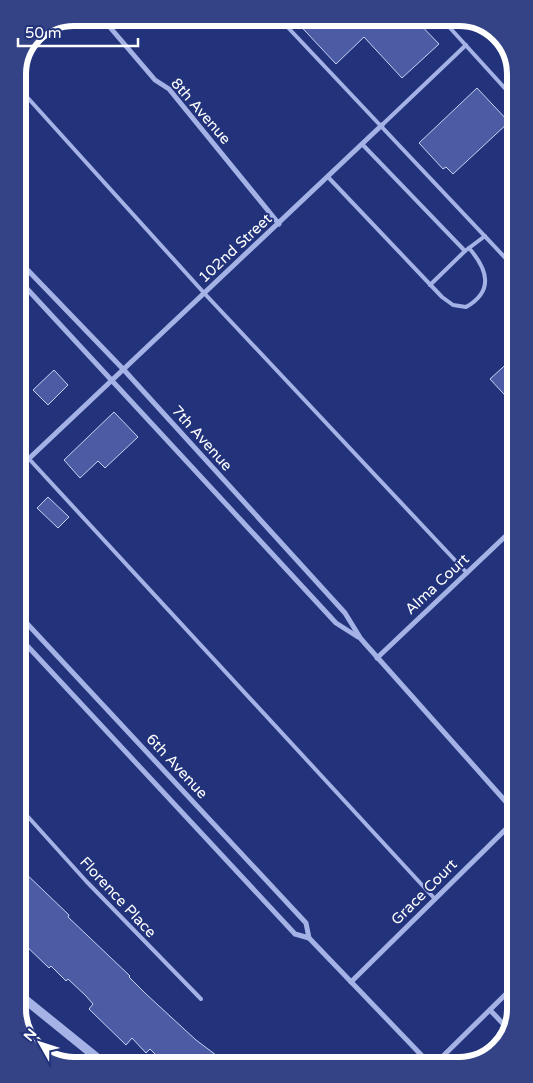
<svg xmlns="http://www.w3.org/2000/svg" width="533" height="1083" viewBox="0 0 533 1083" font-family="'Varela Round',sans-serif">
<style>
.building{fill:#4b5ca5;stroke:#c8d1f4}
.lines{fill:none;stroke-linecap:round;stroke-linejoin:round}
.service{stroke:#a5b2e6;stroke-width:4}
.minor{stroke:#a5b2e6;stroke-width:5}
.tertiary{stroke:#a5b2e6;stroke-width:9}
.labels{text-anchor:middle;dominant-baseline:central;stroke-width:4;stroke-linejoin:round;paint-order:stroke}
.street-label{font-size:15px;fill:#fff;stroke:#22337b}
.rim{fill:none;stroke:#fff;stroke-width:6}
</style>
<rect width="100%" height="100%" fill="#22337b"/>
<g class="building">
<path d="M 293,18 L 414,18 L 439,44 L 402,78 L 364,37 L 336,64 Z"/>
<path d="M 477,88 L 509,122 L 453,174 L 446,167 L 443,169 L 419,143 Z"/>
<path d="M 513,358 L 513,404 L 490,379 Z"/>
<path d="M 54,370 L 68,385 L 48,405 L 33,390 Z"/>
<path d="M 114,412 L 138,437 L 105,468 L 98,461 L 80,478 L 64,460 Z"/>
<path d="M 48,497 L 69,517 L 58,528 L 37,508 Z"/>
<path d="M 21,869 L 69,915 L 68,917 L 130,976 L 129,977 L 146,994 L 196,1040 L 228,1064 L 165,1064 L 150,1049 L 146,1053 L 132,1038 L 126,1045 L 89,1009 L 93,1004 L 86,996 L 68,979 L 66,981 L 51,966 L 49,968 L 21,941 Z"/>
</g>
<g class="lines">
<g class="service">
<path d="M 279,18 L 512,265"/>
<path d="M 441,18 L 511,95"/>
<path d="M 18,87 L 205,294 L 467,573"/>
<path d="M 382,125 L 466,45"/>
<path d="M 362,144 L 465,251"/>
<path d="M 328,177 L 442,297 L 453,305 L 466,307 C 494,291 488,270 469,248"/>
<path d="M 430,285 L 465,251 L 485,236"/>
<path d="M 19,448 L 435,899"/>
<path d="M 21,809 L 86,881 L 201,999"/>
</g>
<g class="minor">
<path d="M 102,18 L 155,80 L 169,89 L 279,224"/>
<path d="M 18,260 L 124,370 L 345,613 L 361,639 L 515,812"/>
<path d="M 18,279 L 336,623 L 358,637"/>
<path d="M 19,468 L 382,125"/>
<path d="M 20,616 L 306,923 L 309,938 L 428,1062"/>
<path d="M 20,638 L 295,934 L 309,938"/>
<path d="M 377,658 L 513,529"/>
<path d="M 351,982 L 515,820"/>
<path d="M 490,1010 L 509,1030"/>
<path d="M 437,1062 L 515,985"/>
</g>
<path class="tertiary" d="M 22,997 L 106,1065"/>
</g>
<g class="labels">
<g class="street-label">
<text transform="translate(201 111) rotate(49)">8th Avenue</text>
<text transform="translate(235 248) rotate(-43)">102nd Street</text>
<text transform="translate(202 438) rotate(48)">7th Avenue</text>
<text transform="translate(437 584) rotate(-43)">Alma Court</text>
<text transform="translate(177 766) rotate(47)">6th Avenue</text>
<text transform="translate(424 892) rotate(-45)">Grace Court</text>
<text transform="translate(118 897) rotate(47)">Florence Place</text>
</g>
</g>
<path d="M0 0H533V1083H0ZM74 26H459A48 48 0 0 1 507 74V1009A48 48 0 0 1 459 1057H74A48 48 0 0 1 26 1009V74A48 48 0 0 1 74 26Z" fill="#344386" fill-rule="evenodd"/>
<path class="rim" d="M74 26H459A48 48 0 0 1 507 74V1009A48 48 0 0 1 459 1057H74A48 48 0 0 1 26 1009V74A48 48 0 0 1 74 26Z"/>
<g transform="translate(40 1043) rotate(309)" stroke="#22337b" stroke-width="4" paint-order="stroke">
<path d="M0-4L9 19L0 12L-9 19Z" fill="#ffffff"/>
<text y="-8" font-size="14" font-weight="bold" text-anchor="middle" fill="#ffffff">N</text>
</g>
<path d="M18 38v8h120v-8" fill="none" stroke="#ffffff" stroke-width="2.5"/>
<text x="25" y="38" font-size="15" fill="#ffffff" stroke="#22337b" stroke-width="4" paint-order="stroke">50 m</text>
</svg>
